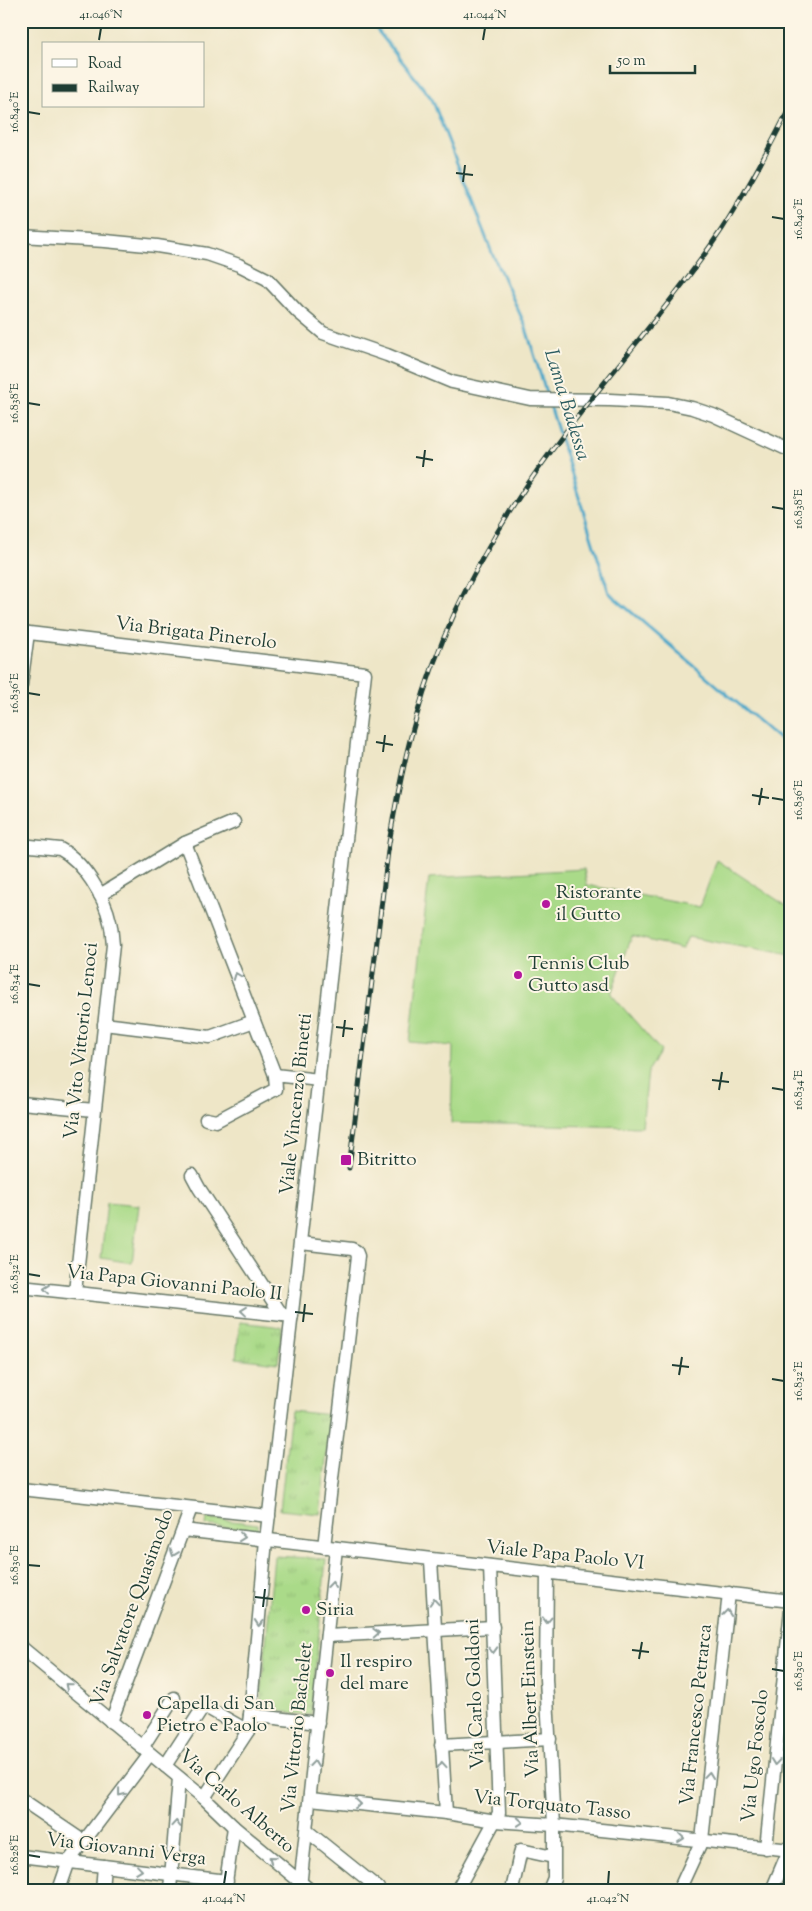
<svg xmlns="http://www.w3.org/2000/svg" width="812" height="1911" viewBox="0 0 812 1911" font-family="'Sorts Mill Goudy',serif">
<style>
.grass{fill:url(#grass-tufts);stroke:#648c5e}
.pitch{fill:#aada89;stroke:#648c5e}
.lines{fill:none;stroke-linecap:round;stroke-linejoin:round}
.stream{stroke:#4aa7c9;stroke-width:3}
.street-casing{stroke:#677867;stroke-width:15}
.street{stroke:#fff;stroke-width:12}
.rail-casing{stroke:#1f3d34;stroke-width:5}
.rail{stroke:#fcf5e5;stroke-width:3;stroke-dasharray:9;stroke-linecap:butt}
.oneway{stroke:#8f9e9a}
.ticks{fill:none;stroke:#1f3d34;stroke-width:2}
.poi-dot{fill:#b5179e;stroke:#fcf5e5;stroke-width:2}
.labels{text-anchor:middle;dominant-baseline:central;stroke-width:4;stroke-linejoin:round;paint-order:stroke}
.street-label{font-size:19px;fill:#1f3d34;stroke:#fcf5e5}
.poi-label{font-size:19px;fill:#1f3d34;stroke:#fcf5e5;text-anchor:start}
.water-label{font-size:20px;font-style:italic;fill:#2c5d61;stroke:#fcf5e5}
.neatline{fill:none;stroke:#1f3d34;stroke-width:2}
.ticks-label{font-size:12px;text-anchor:middle;fill:#1f3d34}
</style>
<defs>
<pattern id="grass-tufts" width="24" height="20" patternUnits="userSpaceOnUse" patternTransform="scale(1.25)"><rect width="24" height="20" fill="#aada89"/><path d="M3 7l-1-3M5 7V3M7 7l1-3M15 17l-1-3M17 17v-4M19 17l1-3" fill="none" stroke="#92bc77"/></pattern>
</defs>
<rect width="100%" height="100%" fill="#fcf5e5"/>
<filter id="ink" filterUnits="userSpaceOnUse"><feTurbulence type="fractalNoise" baseFrequency=".02" numOctaves="2"/><feDisplacementMap in="SourceGraphic" scale="10" xChannelSelector="R" yChannelSelector="G"/><feConvolveMatrix kernelMatrix="1 2 1 2 8 2 1 2 1" color-interpolation-filters="sRGB"/></filter>
<filter id="wash" filterUnits="userSpaceOnUse"><feTurbulence type="fractalNoise" baseFrequency=".0096" numOctaves="4" result="noise"/><feDisplacementMap in="SourceGraphic" scale="20" xChannelSelector="R" yChannelSelector="G"/><feGaussianBlur stdDeviation="1.12" result="paint"/><feColorMatrix in="noise" values="0 0 0 0 0 0 0 0 0 0 0 0 0 0 0 0 0 1.4 0 .05"/><feComposite in="paint" operator="in"/></filter>
<g filter="url(#wash)">
<rect width="100%" height="100%" fill="#eee6c7"/>
<g class="grass">
<path d="M 240,1322 L 282,1327 L 278,1363 L 236,1358 Z"/>
<path d="M 291,1411 L 331,1415 L 320,1514 L 280,1510 Z"/>
<path d="M 207,1518 L 258,1524 L 257,1531 L 206,1525 Z"/>
<path d="M 274,1556 L 326,1559 L 311,1715 L 260,1709 Z"/>
</g>
<g class="pitch">
<path d="M 717,860 L 791,909 L 791,956 L 688,937 L 682,949 L 632,936 L 611,994 L 661,1051 L 648,1071 L 642,1127 L 451,1123 L 453,1046 L 410,1042 L 429,878 L 584,869 L 587,885 L 700,907 Z"/>
<path d="M 107,1202 L 139,1205 L 132,1263 L 101,1258 Z"/>
</g>
<g class="lines">
<g class="stream">
<path d="M 370,21 L 432,99 L 492,253 L 525,325 L 547,396"/>
<path d="M 549,402 L 609,593 L 791,749"/>
</g>
</g>
</g>
<g filter="url(#ink)">
<g class="lines">
<defs>
<g id="street">
<path d="M 21,236 L 105,241 L 157,246 L 207,254 L 239,265 L 267,279 L 298,312 L 323,333 L 387,355 L 452,382 L 530,399 L 610,400 L 668,403 L 692,408 L 713,415 L 791,451"/>
<path d="M 21,632 L 365,673 L 266,1540 L 250,1715 L 248,1731 L 204,1798"/>
<path d="M 21,685 L 28,633"/>
<path d="M 185,843 L 275,1075"/>
<path d="M 21,845 L 60,849 C 83,861 105,897 110,922 C 112,929 112,938 113,945 L 75,1292"/>
<path d="M 100,895 L 185,843 L 234,822"/>
<path d="M 104,1024 L 210,1037 L 254,1021"/>
<path d="M 21,1103 L 94,1110"/>
<path d="M 206,1119 L 216,1121 L 276,1089 L 275,1075 L 319,1080"/>
<path d="M 192,1175 L 199,1188 L 282,1315"/>
<path d="M 301,1243 L 352,1249 L 356,1251 L 358,1256 L 324,1547"/>
<path d="M 21,1287 L 292,1316"/>
<path d="M 21,1489 L 269,1516"/>
<path d="M 183,1530 L 791,1601"/>
<path d="M 431,1560 L 446,1813"/>
<path d="M 547,1572 L 546,1679 L 554,1825 L 554,1878 L 549,1890"/>
<path d="M 327,1636 L 493,1627"/>
<path d="M 21,1647 L 204,1798 L 234,1827 L 310,1890"/>
<path d="M 250,1715 L 318,1723"/>
<path d="M 111,1722 L 191,1508"/>
<path d="M 441,1745 L 550,1739"/>
<path d="M 142,1748 L 174,1698"/>
<path d="M 165,1766 L 204,1706 L 248,1731"/>
<path d="M 21,1799 L 83,1841"/>
<path d="M 310,1799 L 446,1813 L 496,1821 L 554,1825 L 791,1850"/>
<path d="M 307,1831 L 378,1888"/>
<path d="M 766,1848 L 791,1609"/>
<path d="M 21,1856 L 227,1881"/>
<path d="M 300,1887 L 336,1548"/>
<path d="M 225,1889 L 234,1827"/>
<path d="M 59,1890 L 69,1861 L 150,1754"/>
<path d="M 102,1890 L 104,1866"/>
<path d="M 170,1890 L 179,1778"/>
<path d="M 457,1890 L 499,1813 L 490,1566"/>
<path d="M 512,1890 L 521,1850 L 553,1857"/>
<path d="M 679,1890 L 702,1840 L 729,1593"/>
<path d="M 772,1890 L 789,1850"/>
</g>
</defs>
<use href="#street" class="street-casing"/>
<use href="#street" class="street"/>
<defs>
<path id="rail" d="M 349,1168 L 389,843 C 396,801 404,759 416,718 C 437,642 472,571 514,505 C 576,408 658,325 722,229 C 748,189 770,147 791,105"/>
</defs>
<use href="#rail" class="rail-casing"/>
<use href="#rail" class="rail"/>
</g>
<defs><path id="oneway-chevron" d="M-2-3.5L2.5 0L-2 3.5" fill="none" stroke-width="1.6" stroke-linecap="round" stroke-linejoin="round" transform="scale(1.25)"/></defs>
<g class="oneway">
<use href="#oneway-chevron" transform="translate(237 976) rotate(-111)"/>
<use href="#oneway-chevron" transform="translate(47 1289) rotate(-174)"/>
<use href="#oneway-chevron" transform="translate(244 1311) rotate(-174)"/>
<use href="#oneway-chevron" transform="translate(242 1537) rotate(7)"/>
<use href="#oneway-chevron" transform="translate(174 1553) rotate(110)"/>
<use href="#oneway-chevron" transform="translate(332 1585) rotate(-84)"/>
<use href="#oneway-chevron" transform="translate(434 1602) rotate(-94)"/>
<use href="#oneway-chevron" transform="translate(727 1613) rotate(-84)"/>
<use href="#oneway-chevron" transform="translate(547 1620) rotate(91)"/>
<use href="#oneway-chevron" transform="translate(259 1623) rotate(95)"/>
<use href="#oneway-chevron" transform="translate(376 1633) rotate(-3)"/>
<use href="#oneway-chevron" transform="translate(493 1650) rotate(88)"/>
<use href="#oneway-chevron" transform="translate(68 1686) rotate(-140)"/>
<use href="#oneway-chevron" transform="translate(775 1762) rotate(96)"/>
<use href="#oneway-chevron" transform="translate(314 1764) rotate(-84)"/>
<use href="#oneway-chevron" transform="translate(442 1765) rotate(-94)"/>
<use href="#oneway-chevron" transform="translate(709 1775) rotate(-84)"/>
<use href="#oneway-chevron" transform="translate(121 1793) rotate(128)"/>
<use href="#oneway-chevron" transform="translate(358 1804) rotate(6)"/>
<use href="#oneway-chevron" transform="translate(520 1822) rotate(4)"/>
<use href="#oneway-chevron" transform="translate(176 1824) rotate(-86)"/>
<use href="#oneway-chevron" transform="translate(681 1838) rotate(6)"/>
<use href="#oneway-chevron" transform="translate(272 1859) rotate(-141)"/>
<use href="#oneway-chevron" transform="translate(139 1870) rotate(7)"/>
</g>
</g>
<path class="ticks" d="M 99,40 L 101,28M 483,40 L 485,28M 28,112 L 40,114M 456,173 L 473,175M 463,182 L 465,165M 772,217 L 784,219M 28,403 L 40,405M 416,457 L 433,460M 423,467 L 425,450M 772,507 L 784,509M 28,693 L 40,695M 376,742 L 393,745M 383,752 L 385,735M 752,795 L 769,798M 772,798 L 784,800M 759,805 L 762,788M 28,984 L 40,986M 336,1027 L 353,1029M 343,1037 L 345,1020M 712,1080 L 729,1082M 772,1088 L 784,1090M 719,1090 L 722,1072M 28,1274 L 40,1276M 295,1312 L 313,1314M 303,1322 L 305,1304M 672,1365 L 689,1367M 679,1375 L 682,1357M 772,1379 L 784,1381M 28,1565 L 40,1566M 255,1597 L 273,1599M 263,1607 L 265,1589M 632,1650 L 649,1652M 639,1659 L 642,1642M 772,1669 L 784,1671M 28,1855 L 40,1857M 224,1884 L 226,1871M 608,1884 L 609,1871"/>
<g class="poi-dot">
<circle cx="546" cy="904" r="5"/>
<circle cx="518" cy="975" r="5"/>
<rect x="340" y="1154" width="12" height="12" rx="2.5"/>
<circle cx="306" cy="1610" r="5"/>
<circle cx="330" cy="1673" r="5"/>
<circle cx="147" cy="1715" r="5"/>
</g>
<g class="labels">
<g class="street-label">
<text transform="translate(196 634) rotate(7)">Via Brigata Pinerolo</text>
<text transform="translate(82 1041) rotate(-84)">Via Vito Vittorio Lenoci</text>
<text transform="translate(297 1104) rotate(-84)">Viale Vincenzo Binetti</text>
<text transform="translate(174 1284) rotate(6)">Via Papa Giovanni Paolo II</text>
<text transform="translate(565 1556) rotate(6)">Viale Papa Paolo VI</text>
<text transform="translate(133 1608) rotate(-70)">Via Salvatore Quasimodo</text>
<text transform="translate(476 1694) rotate(-92)">Via Carlo Goldoni</text>
<text transform="translate(531 1699) rotate(-92)">Via Albert Einstein</text>
<text transform="translate(697 1715) rotate(-84)">Via Francesco Petrarca</text>
<text transform="translate(298 1728) rotate(-84)">Via Vittorio Bachelet</text>
<text transform="translate(756 1756) rotate(-84)">Via Ugo Foscolo</text>
<text transform="translate(236 1802) rotate(41)">Via Carlo Alberto</text>
<text transform="translate(552 1806) rotate(6)">Via Torquato Tasso</text>
<text transform="translate(126 1850) rotate(7)">Via Giovanni Verga</text>
</g>
<g class="poi-label">
<text x="556" y="893">Ristorante<tspan x="556" dy="22">il Gutto</tspan></text>
<text x="528" y="964">Tennis Club<tspan x="528" dy="22">Gutto asd</tspan></text>
<text x="357" y="1160">Bitritto</text>
<text x="316" y="1610">Siria</text>
<text x="340" y="1662">Il respiro<tspan x="340" dy="22">del mare</tspan></text>
<text x="157" y="1704">Capella di San<tspan x="157" dy="22">Pietro e Paolo</tspan></text>
</g>
<g class="water-label">
<text transform="translate(566 405) rotate(73)">Lama Badessa</text>
</g>
</g>
<rect width="812" height="1911" fill="none" stroke="#fcf5e5" stroke-width="55"/>
<rect x="42" y="42" width="162" height="65" fill="#fcf5e5" stroke="#a4ab9e"/>
<rect x="52" y="59" width="25" height="8" fill="#ffffff" stroke="#a4ab9e"/>
<text x="88" y="68" font-size="15" fill="#1f3d34">Road</text>
<rect x="52" y="84" width="25" height="8" fill="#1f3d34" stroke="#a4ab9e"/>
<text x="88" y="92" font-size="15" fill="#1f3d34">Railway</text>
<path d="M610 65v8h85v-8" fill="none" stroke="#1f3d34" stroke-width="2.5"/>
<text x="617" y="65" font-size="15" fill="#1f3d34" stroke="#fcf5e5" stroke-width="4" paint-order="stroke">50 m</text>
<rect x="28" y="28" width="756" height="1856" class="neatline"/>
<g class="ticks-label">
<text x="101" y="18">41.046°N</text>
<text x="485" y="18">41.044°N</text>
<text transform="translate(14 112) rotate(-90)" y="4">16.840°E</text>
<text transform="translate(798 219) rotate(-90)" y="4">16.840°E</text>
<text transform="translate(14 403) rotate(-90)" y="4">16.838°E</text>
<text transform="translate(798 509) rotate(-90)" y="4">16.838°E</text>
<text transform="translate(14 693) rotate(-90)" y="4">16.836°E</text>
<text transform="translate(798 800) rotate(-90)" y="4">16.836°E</text>
<text transform="translate(14 984) rotate(-90)" y="4">16.834°E</text>
<text transform="translate(798 1090) rotate(-90)" y="4">16.834°E</text>
<text transform="translate(14 1274) rotate(-90)" y="4">16.832°E</text>
<text transform="translate(798 1381) rotate(-90)" y="4">16.832°E</text>
<text transform="translate(14 1565) rotate(-90)" y="4">16.830°E</text>
<text transform="translate(798 1671) rotate(-90)" y="4">16.830°E</text>
<text transform="translate(14 1855) rotate(-90)" y="4">16.828°E</text>
<text x="224" y="1902">41.044°N</text>
<text x="608" y="1902">41.042°N</text>
</g>
</svg>
